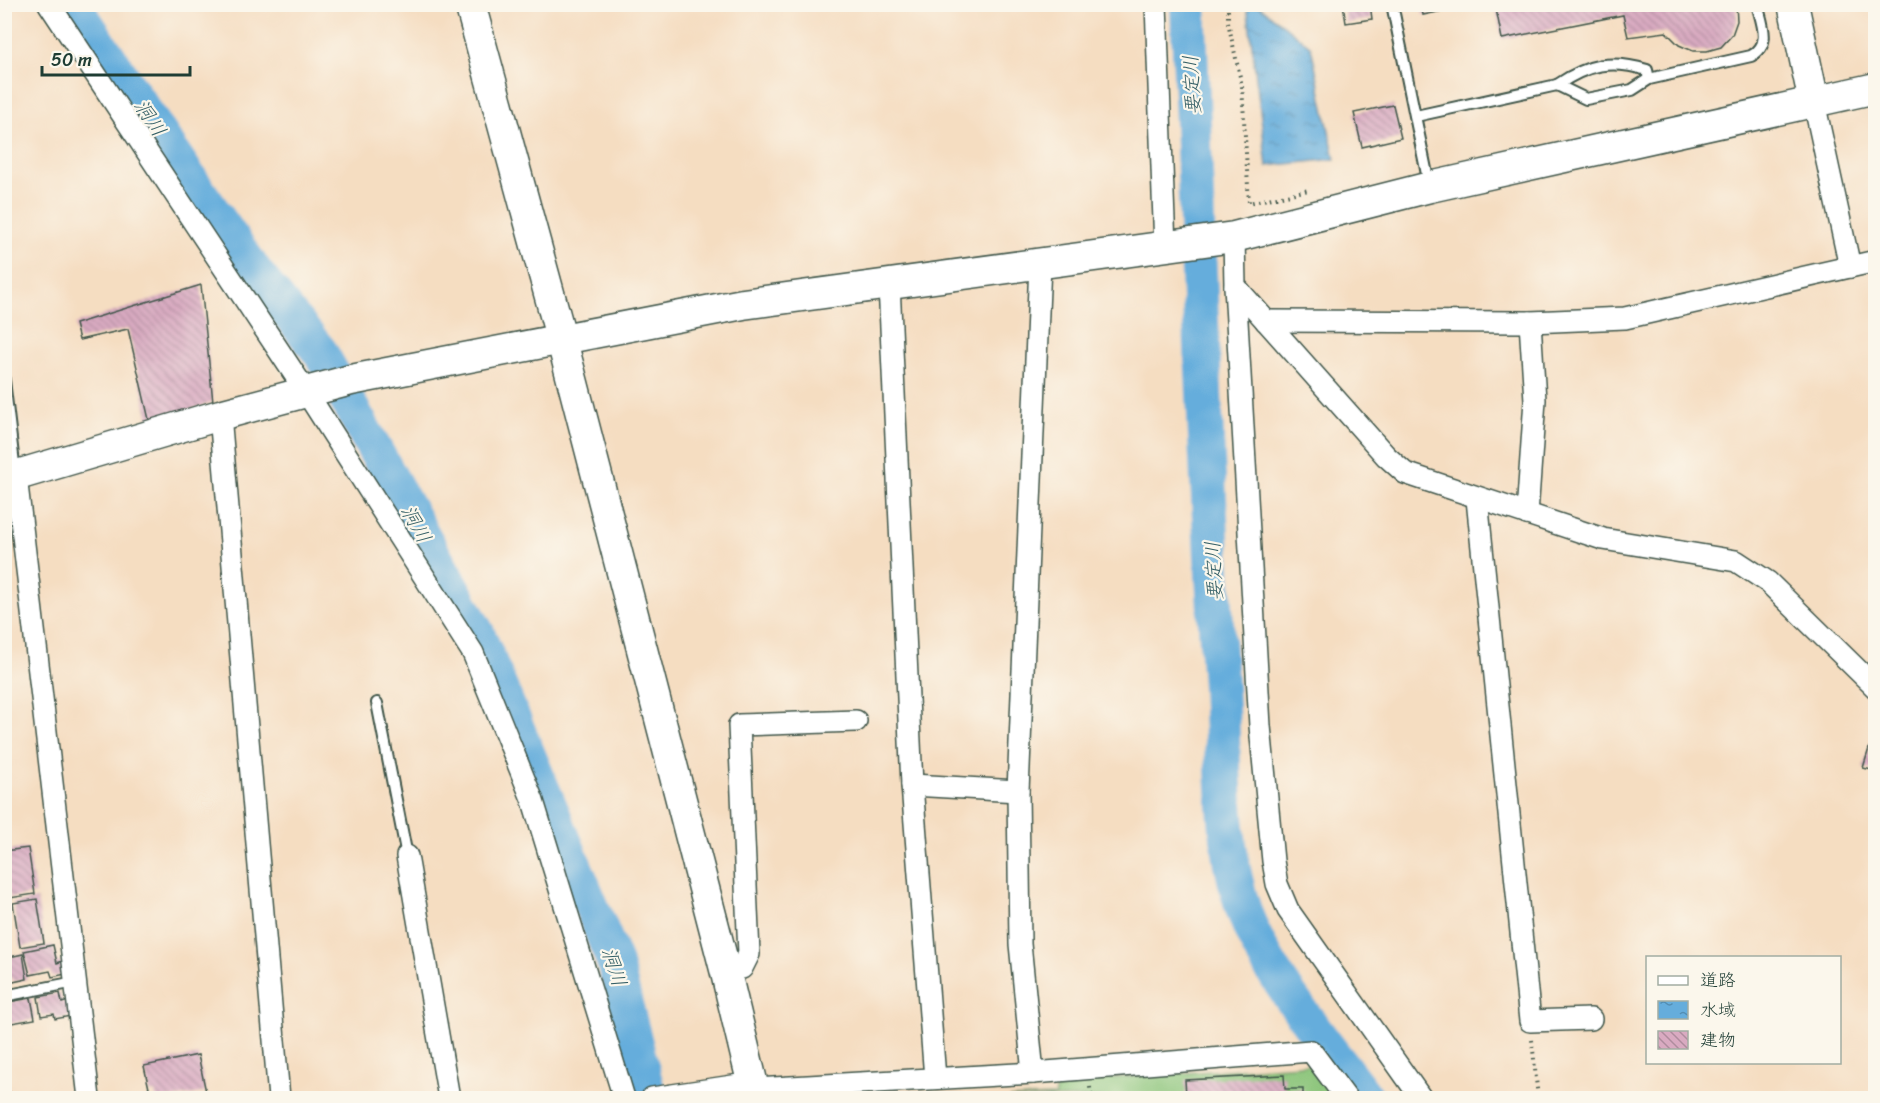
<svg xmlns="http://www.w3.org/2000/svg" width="1880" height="1103" viewBox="0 0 1880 1103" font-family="Sriracha,'Klee One',sans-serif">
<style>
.pitch{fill:#8ac479;stroke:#548056;stroke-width:1.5}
.water{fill:url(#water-ripples);stroke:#427588;stroke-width:1.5}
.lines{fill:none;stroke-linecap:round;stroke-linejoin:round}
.river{stroke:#65addc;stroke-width:36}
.building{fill:url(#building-back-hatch)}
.lane-casing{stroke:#3f5549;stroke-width:14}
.street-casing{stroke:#3f5549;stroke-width:24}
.secondary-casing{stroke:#3f5549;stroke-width:33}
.path{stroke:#3f5549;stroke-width:4;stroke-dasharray:1.5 4.5;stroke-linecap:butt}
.lane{stroke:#fff;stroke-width:10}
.street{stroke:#fff;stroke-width:21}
.secondary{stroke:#fff;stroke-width:30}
.rail-casing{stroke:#1f3d34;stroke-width:7}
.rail{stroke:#fbf7ec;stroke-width:4.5;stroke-dasharray:14;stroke-linecap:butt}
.labels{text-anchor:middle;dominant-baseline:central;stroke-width:4.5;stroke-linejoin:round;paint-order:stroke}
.water-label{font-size:20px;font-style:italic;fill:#345f66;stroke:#fbf7ec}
</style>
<defs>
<pattern id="water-ripples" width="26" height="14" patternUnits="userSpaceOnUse" patternTransform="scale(1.5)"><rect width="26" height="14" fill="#65addc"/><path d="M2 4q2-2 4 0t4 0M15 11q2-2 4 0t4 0" fill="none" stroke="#538eb3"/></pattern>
<pattern id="building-back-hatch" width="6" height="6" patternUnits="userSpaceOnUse" patternTransform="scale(1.5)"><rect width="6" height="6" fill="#d9aac1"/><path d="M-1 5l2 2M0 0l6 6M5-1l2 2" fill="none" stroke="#af8c9e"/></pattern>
</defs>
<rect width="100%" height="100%" fill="#fbf7ec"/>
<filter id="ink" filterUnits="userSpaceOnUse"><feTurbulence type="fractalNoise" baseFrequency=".0167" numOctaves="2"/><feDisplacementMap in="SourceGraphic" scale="12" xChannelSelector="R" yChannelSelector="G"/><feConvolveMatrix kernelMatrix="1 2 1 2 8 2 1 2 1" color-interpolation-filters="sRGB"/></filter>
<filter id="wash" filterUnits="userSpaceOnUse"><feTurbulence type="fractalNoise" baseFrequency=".008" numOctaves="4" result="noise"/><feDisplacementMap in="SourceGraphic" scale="24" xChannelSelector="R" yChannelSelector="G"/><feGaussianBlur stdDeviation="1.35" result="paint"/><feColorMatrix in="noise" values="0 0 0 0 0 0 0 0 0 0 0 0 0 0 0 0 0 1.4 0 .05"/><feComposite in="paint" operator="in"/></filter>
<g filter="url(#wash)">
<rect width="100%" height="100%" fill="#f5ddc1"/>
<path class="pitch" d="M 1314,1064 L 1338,1098 L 1009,1098 L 1056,1096 L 1054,1082 Z"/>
<path class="water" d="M 1247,5 L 1258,5 L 1311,47 L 1335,159 L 1267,166 Z"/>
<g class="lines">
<g class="river">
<path d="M 73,4 L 185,172 L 258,276 L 320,352 L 477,633 L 614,961 L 649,1098"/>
<path d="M 1188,4 C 1198,226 1204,449 1219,670 C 1225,750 1218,844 1247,919 C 1269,978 1328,1046 1366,1098"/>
</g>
</g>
<g id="blocks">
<g class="building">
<path d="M 1316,4 L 1340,4 L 1340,6 L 1322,9 Z"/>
<path d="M 1343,4 L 1370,4 L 1372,19 L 1346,23 Z"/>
<path d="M 1495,4 L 1736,4 L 1737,21 L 1732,35 L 1721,47 L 1707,51 L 1693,51 L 1679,45 L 1666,32 L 1628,37 L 1623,15 L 1502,39 Z"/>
<path d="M 1421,5 L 1467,5 L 1467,6 L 1423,15 Z"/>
<path d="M 1393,105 L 1401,138 L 1362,147 L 1354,113 Z"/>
<path d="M 201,285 L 213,402 L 150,424 L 128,329 L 79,340 L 75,324 Z"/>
<path d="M 1875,729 L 1876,730 L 1876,771 L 1863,768 Z"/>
<path d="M 28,848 L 35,894 L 10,898 L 4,851 Z"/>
<path d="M 37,899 L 44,943 L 20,947 L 13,903 Z"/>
<path d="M 53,945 L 57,963 L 63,961 L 66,974 L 52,977 L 50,971 L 30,975 L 24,951 Z"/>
<path d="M 23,954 L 27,979 L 13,982 L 12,978 L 5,979 L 5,958 Z"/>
<path d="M 60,993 L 62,1003 L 68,1001 L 71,1016 L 55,1019 L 54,1014 L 41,1016 L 38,997 Z"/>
<path d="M 31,998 L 35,1019 L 6,1024 L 4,1007 L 10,1006 L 9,1002 Z"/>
<path d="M 198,1055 L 206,1092 L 174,1098 L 156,1098 L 155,1092 L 150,1093 L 144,1066 Z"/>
<path d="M 1284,1075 L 1285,1089 L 1303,1089 L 1303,1098 L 1161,1098 L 1186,1096 L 1185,1080 Z"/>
</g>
</g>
</g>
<g filter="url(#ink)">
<use href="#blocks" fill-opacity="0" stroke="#3f5549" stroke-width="1.5"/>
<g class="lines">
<defs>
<g id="lane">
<path d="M 1392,4 L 1429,184"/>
<path d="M 1557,85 C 1588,64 1611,59 1647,70 L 1649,79"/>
<path d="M 1416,116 L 1557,85 L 1586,99 L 1632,90 L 1649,79 L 1751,56 C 1772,45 1762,24 1757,4"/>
<path d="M 4,380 L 15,472"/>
<path d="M 377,703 L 407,856"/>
<path d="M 4,996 L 75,982"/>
</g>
<g id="street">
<path d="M 49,4 L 305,390 L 473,653 L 533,801 L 624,1098"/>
<path d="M 1156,4 L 1165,248"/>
<path d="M 1814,102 L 1850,267"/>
<path d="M 1234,237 L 1235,286 L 1386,456 L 1405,473 L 1603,539 L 1736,561 L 1768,582 L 1876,688"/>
<path d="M 889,284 L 912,785 L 935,1078"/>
<path d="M 1235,286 L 1260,726 L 1273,861 L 1277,884 L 1288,910 L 1421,1098"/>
<path d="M 1266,321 L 1530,322 L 1625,318 L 1876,261"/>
<path d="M 220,415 L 279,1098"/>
<path d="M 16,476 L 89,1098"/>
<path d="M 1477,499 L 1530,1021 L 1591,1019"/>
<path d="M 1527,514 L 1535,400 L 1530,322"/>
<path d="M 912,785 L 1018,791"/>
<path d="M 407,856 L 449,1098"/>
<path d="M 726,973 L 742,968 L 749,954 L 739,725 L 856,721"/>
<path d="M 1033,1073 L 1020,944 L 1018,791 L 1040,264"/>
<path d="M 754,1089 L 1033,1073 L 1311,1051 L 1346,1098"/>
<path d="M 652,1098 L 753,1083"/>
</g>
<g id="secondary">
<path d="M 470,4 L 561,337 L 726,973 L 756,1098"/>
<path d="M 1793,4 L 1814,102"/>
<path d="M 4,479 L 220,415 L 351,380 L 743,304 L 1234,237 L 1430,187 L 1876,88"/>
</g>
</defs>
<use href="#lane" class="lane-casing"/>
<use href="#street" class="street-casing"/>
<use href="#secondary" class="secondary-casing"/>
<g class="path">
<path d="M 1228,4 L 1228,22 L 1242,86 L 1249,203 L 1309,190"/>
<path d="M 1532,1040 L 1538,1098"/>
<path d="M 1090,1087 L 1091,1098"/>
</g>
<use href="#lane" class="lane"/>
<use href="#street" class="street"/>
<use href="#secondary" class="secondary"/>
<defs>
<path id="rail" d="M 4,1089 L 11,1098"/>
</defs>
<use href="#rail" class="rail-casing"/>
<use href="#rail" class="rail"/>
</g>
</g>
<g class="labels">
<g class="water-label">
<text transform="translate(1192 85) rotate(-93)">要定川</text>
<text transform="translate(150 118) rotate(56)">洞川</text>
<text transform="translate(416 524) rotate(61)">洞川</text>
<text transform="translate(1214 571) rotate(-93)">要定川</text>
<text transform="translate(614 967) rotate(72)">洞川</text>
</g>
</g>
<rect width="1880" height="1103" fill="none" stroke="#fbf7ec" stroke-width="24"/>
<rect x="1646" y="956" width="195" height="108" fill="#fbf7ec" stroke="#a3ada2" stroke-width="1.5"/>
<rect x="1658" y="976" width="30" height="9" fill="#ffffff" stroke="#a3ada2" stroke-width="1.5"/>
<text x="1700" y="986" font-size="18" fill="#1f3d34">道路</text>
<rect x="1658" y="1001" width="30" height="18" fill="url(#water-ripples)" stroke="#a3ada2" stroke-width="1.5"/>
<text x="1700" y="1016" font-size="18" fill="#1f3d34">水域</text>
<rect x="1658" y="1031" width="30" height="18" fill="url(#building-back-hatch)" stroke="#a3ada2" stroke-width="1.5"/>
<text x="1700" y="1046" font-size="18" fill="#1f3d34">建物</text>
<path d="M42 66v9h148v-9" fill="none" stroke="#1f3d34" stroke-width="3"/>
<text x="51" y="66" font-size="18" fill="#1f3d34" stroke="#fbf7ec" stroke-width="4.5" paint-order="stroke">50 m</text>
</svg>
